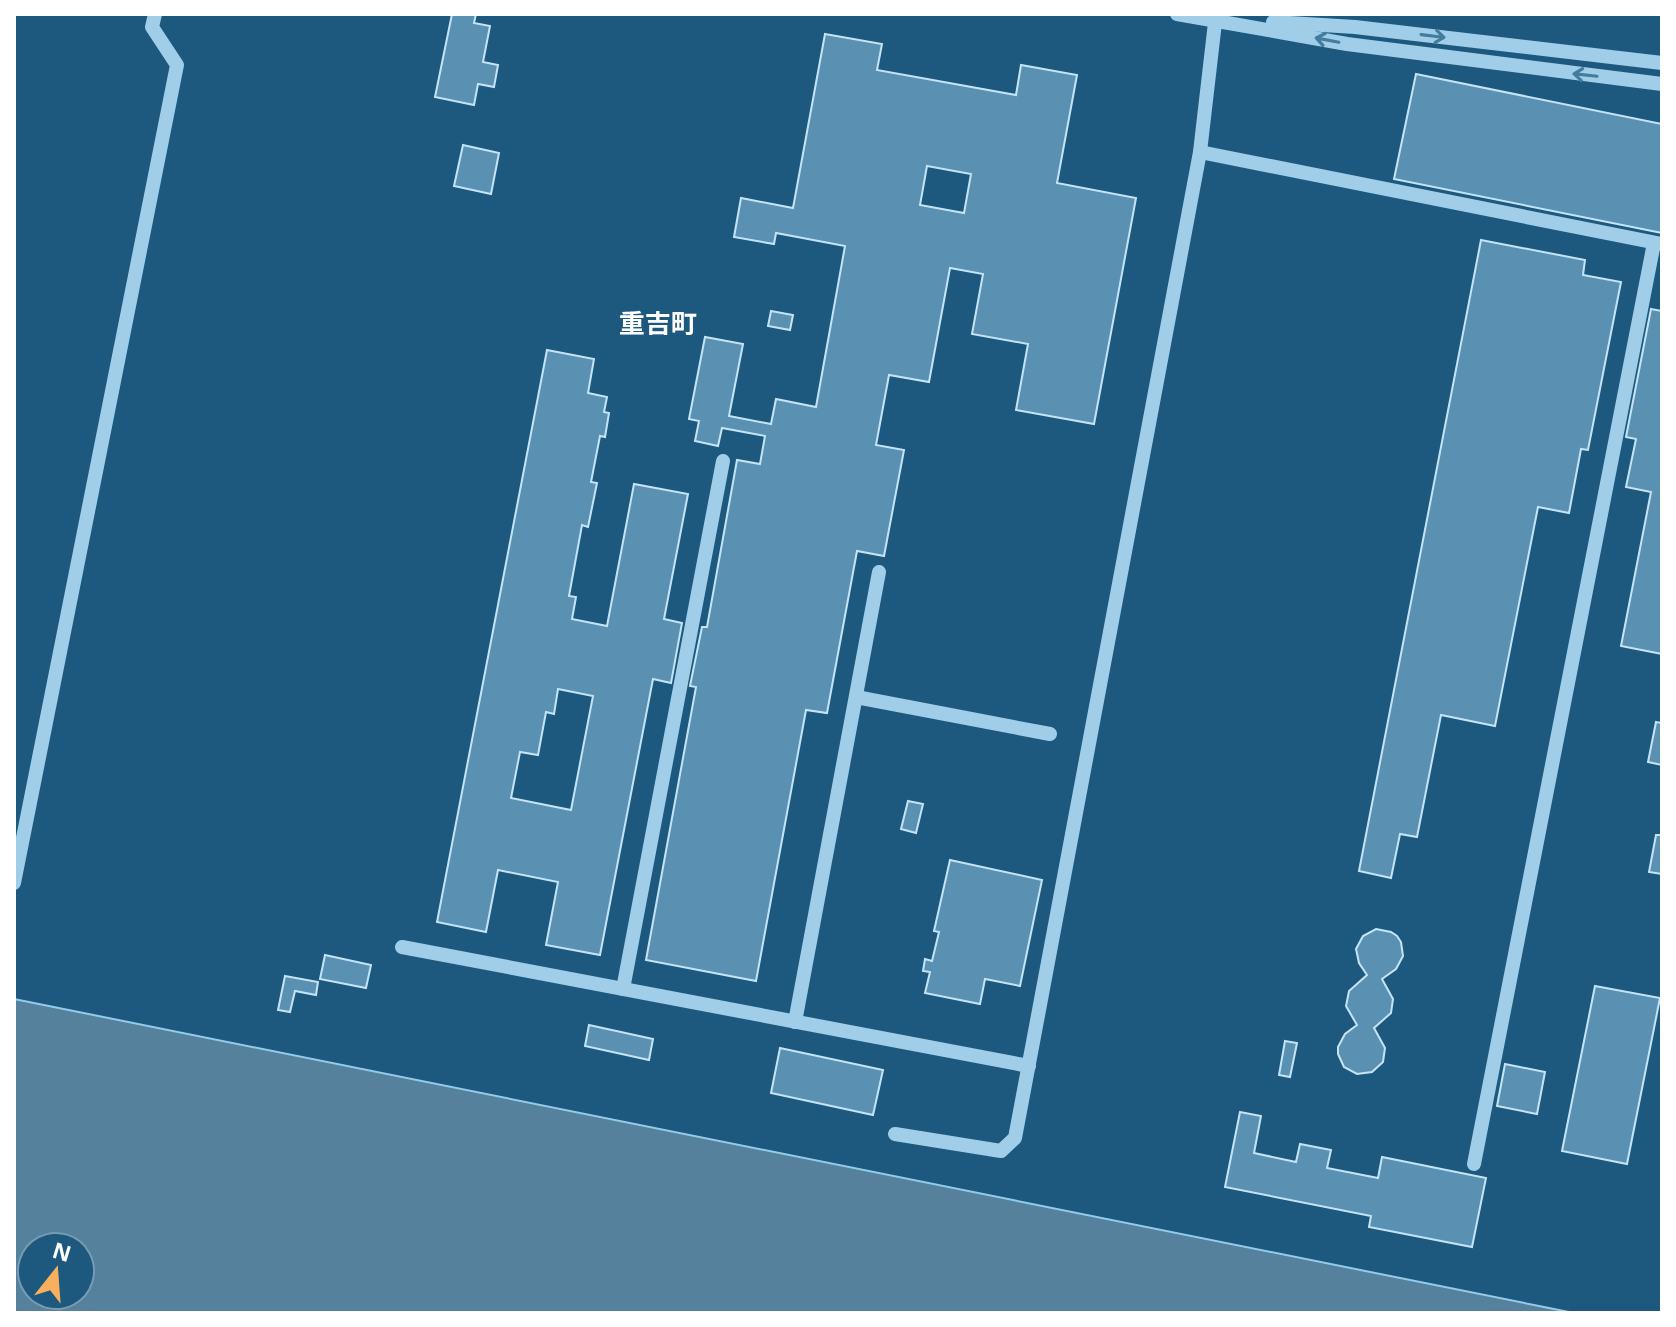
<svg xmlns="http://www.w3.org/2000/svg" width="1676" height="1327" viewBox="0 0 1676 1327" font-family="'Open Sans','Noto Sans JP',sans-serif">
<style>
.water{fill:#55819c;stroke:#93cbea;stroke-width:2;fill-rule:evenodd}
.building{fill:#5a91b2;stroke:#c4e4f6;stroke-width:2;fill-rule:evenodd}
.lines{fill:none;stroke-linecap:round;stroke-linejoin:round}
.minor{stroke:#a0cee8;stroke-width:14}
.oneway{stroke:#447c9e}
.labels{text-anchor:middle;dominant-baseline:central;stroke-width:7;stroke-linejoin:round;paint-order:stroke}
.quarter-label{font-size:26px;font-weight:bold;fill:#fff;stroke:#1d597e}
</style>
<rect width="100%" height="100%" fill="#1d597e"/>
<path class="water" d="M 14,999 L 1574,1313 L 14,1313 ZM 32,1247 L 80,1247 L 80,1295 L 32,1295 Z"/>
<g class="building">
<path d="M 452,14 L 476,14 L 474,23 L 490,26 L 483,62 L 498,65 L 494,87 L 478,84 L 474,105 L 435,97 Z"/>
<path d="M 825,34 L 882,44 L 877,70 L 1016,95 L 1021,65 L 1077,75 L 1057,183 L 1136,198 L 1094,424 L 1016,410 L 1028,344 L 972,334 L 983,274 L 950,268 L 929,382 L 889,375 L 876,445 L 904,450 L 884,556 L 857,551 L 827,713 L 806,710 L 756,981 L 646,960 L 696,687 L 690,686 L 702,627 L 707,627 L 737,460 L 760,464 L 765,436 L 722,428 L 718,446 L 695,441 L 699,421 L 689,419 L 705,337 L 743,344 L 729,416 L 771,424 L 776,399 L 816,407 L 845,246 L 776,233 L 774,244 L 734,237 L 741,198 L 793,208 ZM 927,166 L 971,174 L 964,213 L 920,205 Z"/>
<path d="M 1416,74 L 1662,124 L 1662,233 L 1394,179 Z"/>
<path d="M 463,145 L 499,153 L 491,194 L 454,186 Z"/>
<path d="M 1481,240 L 1585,260 L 1583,275 L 1621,282 L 1588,450 L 1581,449 L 1569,513 L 1538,507 L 1495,726 L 1441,715 L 1417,837 L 1400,834 L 1391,878 L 1359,871 Z"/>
<path d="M 1651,309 L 1662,311 L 1662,654 L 1621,646 L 1651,492 L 1626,487 L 1636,439 L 1626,437 Z"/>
<path d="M 771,311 L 793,315 L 790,330 L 768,326 Z"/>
<path d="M 547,350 L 594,359 L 588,393 L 607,397 L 604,412 L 609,413 L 605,437 L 600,436 L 591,482 L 597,483 L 588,527 L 582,525 L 569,596 L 576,597 L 572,619 L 607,626 L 634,484 L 688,494 L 664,619 L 682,623 L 671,683 L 653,679 L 600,955 L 546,945 L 558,882 L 498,870 L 486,932 L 437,922 ZM 558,689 L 593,696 L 571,810 L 511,798 L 520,752 L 538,755 L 546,712 L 554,714 Z"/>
<path d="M 1656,722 L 1662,723 L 1662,765 L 1648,762 Z"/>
<path d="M 908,801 L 923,804 L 916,833 L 901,829 Z"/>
<path d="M 1656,835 L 1662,835 L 1662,874 L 1649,872 Z"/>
<path d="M 950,860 L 1042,880 L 1020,986 L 985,979 L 980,1004 L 925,993 L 930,972 L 923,971 L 925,959 L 932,961 L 939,932 L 934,931 Z"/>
<path d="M 1376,929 L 1391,932 L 1397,936 L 1401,942 L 1403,956 L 1396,969 L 1382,979 L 1393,999 L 1391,1013 L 1374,1028 L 1385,1048 L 1383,1062 L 1372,1072 L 1357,1074 L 1344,1067 L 1338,1054 L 1338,1047 L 1345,1034 L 1357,1025 L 1346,1006 L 1349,991 L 1367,975 L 1359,963 L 1356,949 L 1363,936 Z"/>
<path d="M 325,955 L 371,965 L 366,988 L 320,979 Z"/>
<path d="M 285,976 L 318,982 L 316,995 L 295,991 L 290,1012 L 278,1010 Z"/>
<path d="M 1595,986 L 1660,998 L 1627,1164 L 1562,1151 Z"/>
<path d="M 589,1025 L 653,1039 L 649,1060 L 585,1046 Z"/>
<path d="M 1285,1041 L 1297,1043 L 1290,1077 L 1279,1075 Z"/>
<path d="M 780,1048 L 883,1070 L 873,1115 L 771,1093 Z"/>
<path d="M 1505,1064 L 1545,1072 L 1537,1114 L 1497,1106 Z"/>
<path d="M 1240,1112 L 1261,1116 L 1254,1153 L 1296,1162 L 1300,1144 L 1331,1150 L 1327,1168 L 1378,1178 L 1382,1157 L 1486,1178 L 1472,1247 L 1369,1227 L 1371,1216 L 1225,1187 Z"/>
</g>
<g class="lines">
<g class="minor">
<path d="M 1177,14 L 1347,44 L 1662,84"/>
<path d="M 1273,22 L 1355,27 L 1662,63"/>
<path d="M 1200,152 L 1662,244"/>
<path d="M 856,697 L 1050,734"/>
<path d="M 14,883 L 177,65 L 152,27 L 155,14"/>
<path d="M 402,947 L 1029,1066"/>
<path d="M 623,989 L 723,461"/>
<path d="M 795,1022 L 879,572"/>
<path d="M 895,1134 L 1001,1151 L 1015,1138 L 1200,152 L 1216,14"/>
<path d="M 1474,1164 L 1654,243"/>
</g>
</g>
<defs><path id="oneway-shaft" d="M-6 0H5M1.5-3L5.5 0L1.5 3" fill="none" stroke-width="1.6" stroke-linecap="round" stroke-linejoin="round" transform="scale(2)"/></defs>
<g class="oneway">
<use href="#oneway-shaft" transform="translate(1433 36) rotate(7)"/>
<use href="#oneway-shaft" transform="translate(1327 40) rotate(-169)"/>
<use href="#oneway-shaft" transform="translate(1585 75) rotate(-174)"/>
</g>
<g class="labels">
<g class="quarter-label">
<text x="658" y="323">重吉町</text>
</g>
</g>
<rect width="1676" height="1327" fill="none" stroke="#ffffff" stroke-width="32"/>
<g transform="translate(56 1271) rotate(17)"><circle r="38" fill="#1d597e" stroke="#779bb2" stroke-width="2"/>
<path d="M0-6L14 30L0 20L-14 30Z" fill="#f8b05e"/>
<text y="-12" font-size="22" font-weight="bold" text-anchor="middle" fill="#ffffff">N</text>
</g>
</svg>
